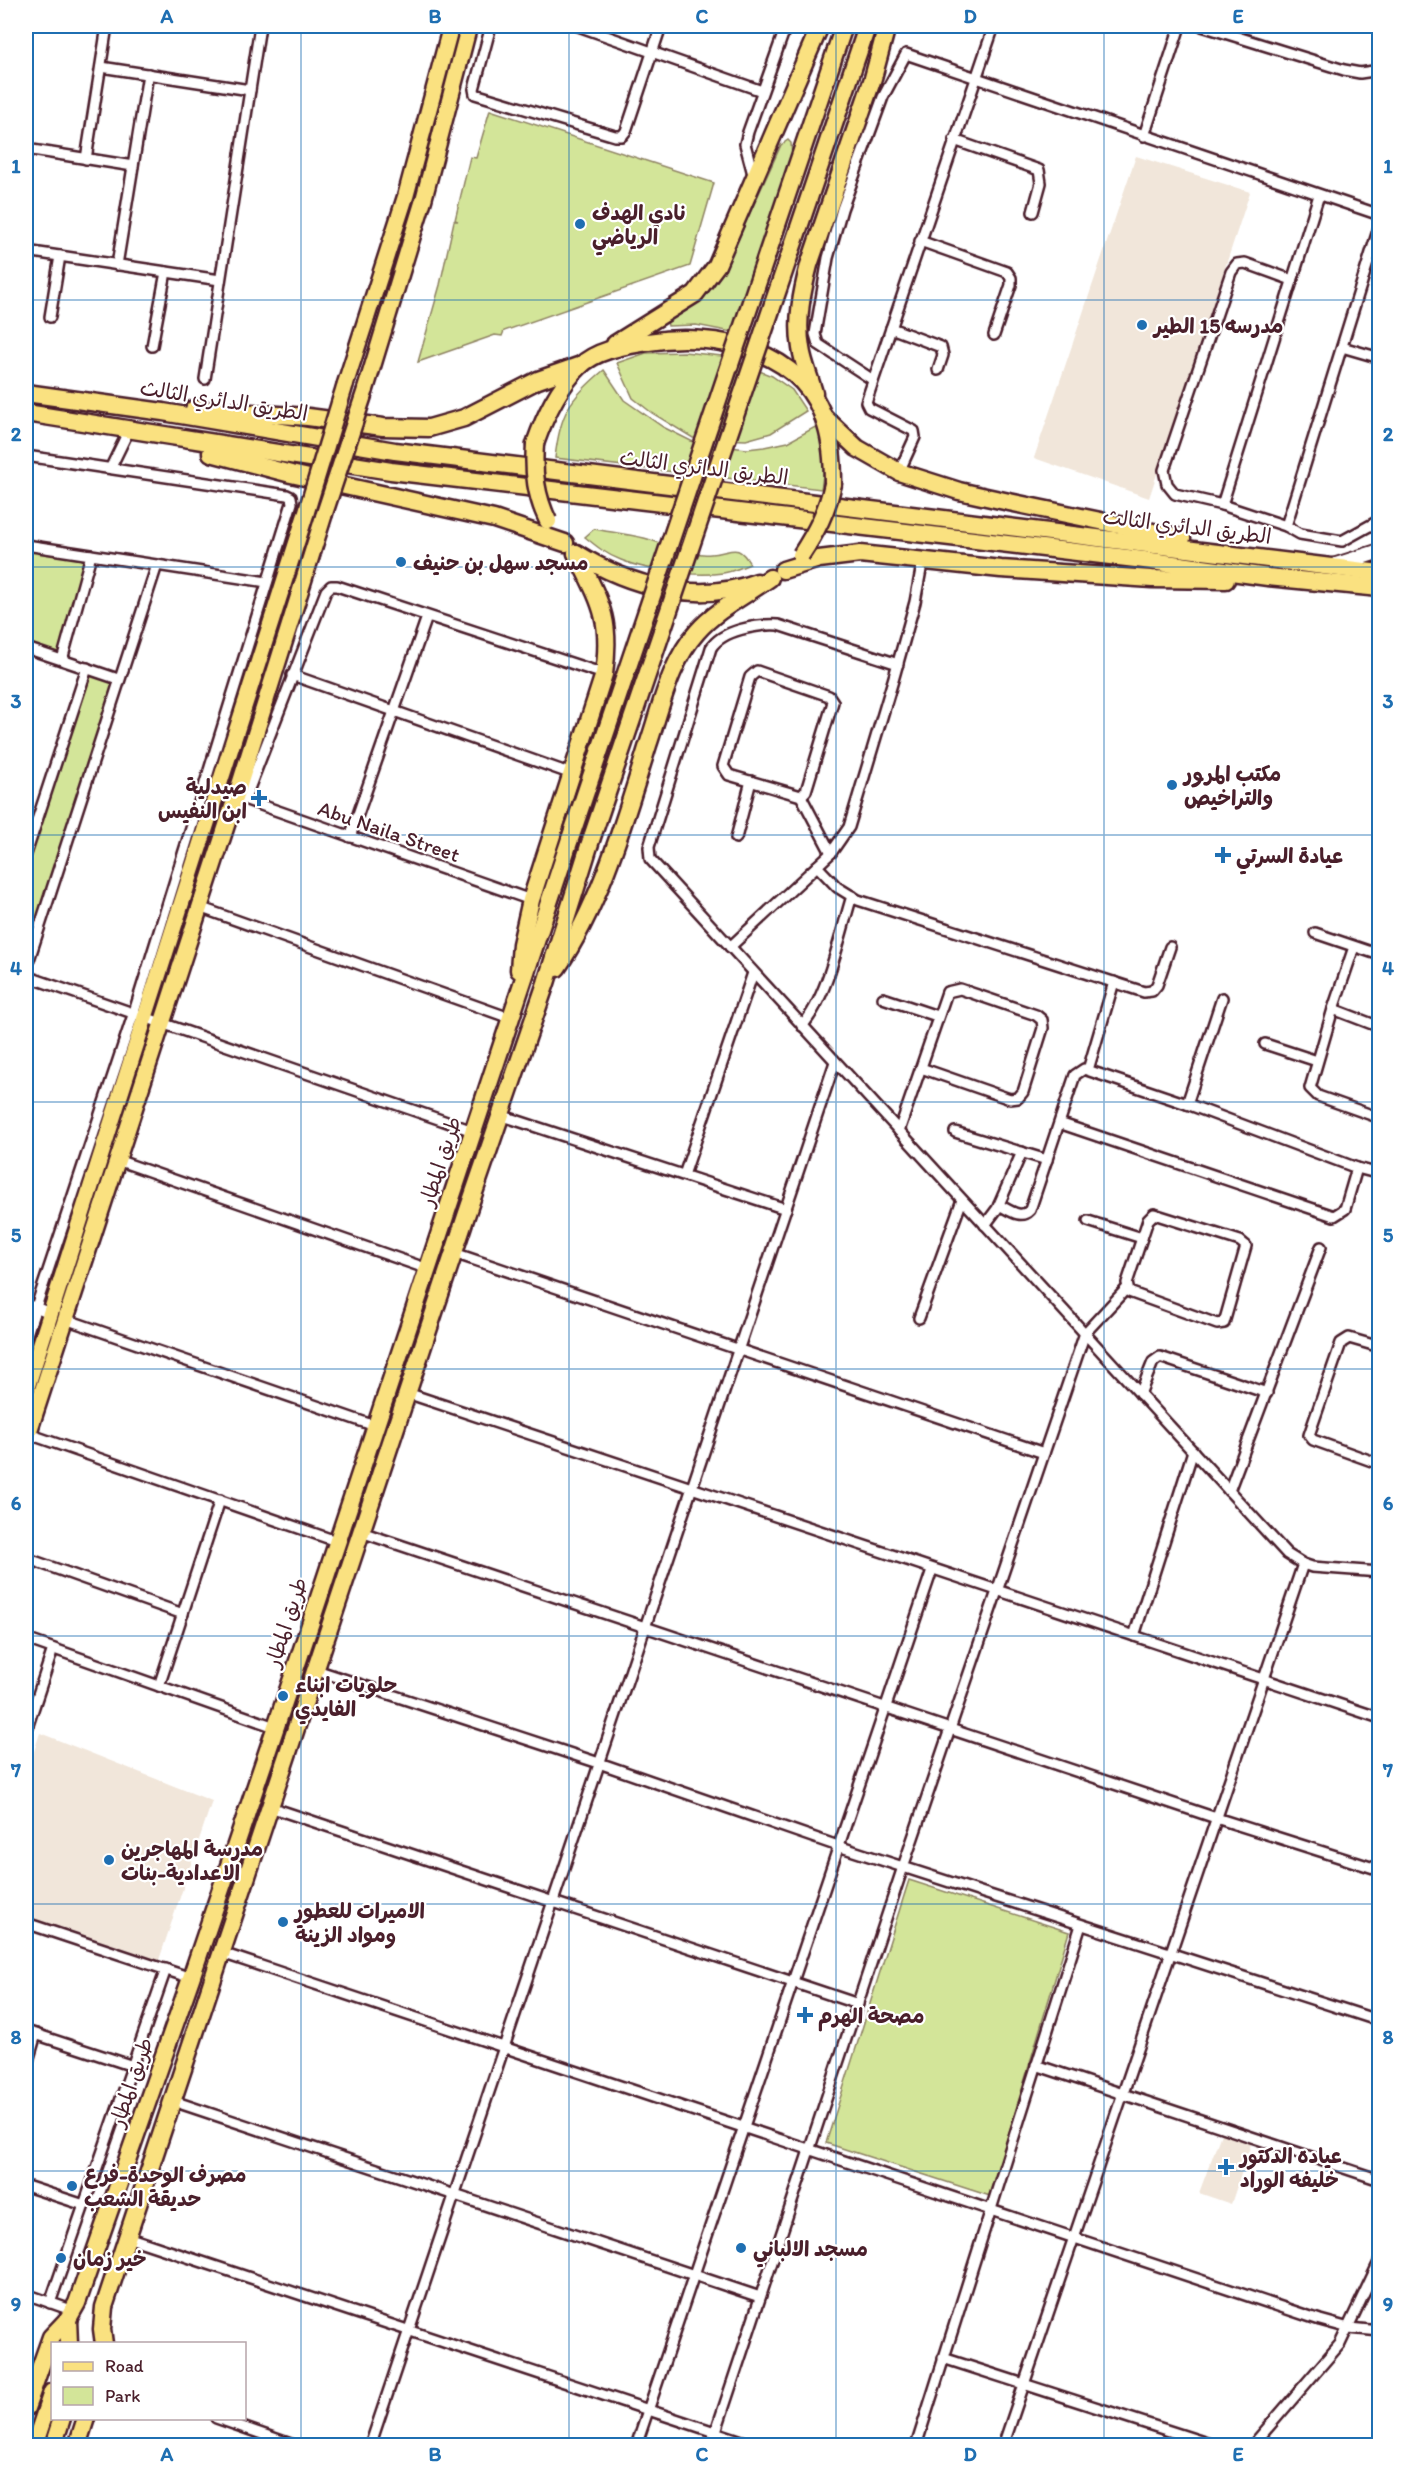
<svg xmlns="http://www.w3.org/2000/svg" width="1405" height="2471" viewBox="0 0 1405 2471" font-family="Itim,'Playpen Sans Arabic',sans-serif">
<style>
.built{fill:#f1e6da}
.green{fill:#d3e599;stroke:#8e8262;stroke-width:1.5}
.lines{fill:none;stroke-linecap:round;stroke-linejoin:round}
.minor-casing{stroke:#4a1f2b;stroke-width:14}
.secondary-casing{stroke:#4a1f2b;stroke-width:18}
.primary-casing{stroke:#4a1f2b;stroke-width:20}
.trunk-casing{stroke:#4a1f2b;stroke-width:21}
.minor{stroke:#fff;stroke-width:9}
.secondary{stroke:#fff;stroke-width:14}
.primary{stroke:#fae180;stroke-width:15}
.trunk{stroke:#fae180;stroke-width:16}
.primary-bridge-casing{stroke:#4a1f2b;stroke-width:20;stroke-linecap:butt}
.trunk-bridge-casing{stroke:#4a1f2b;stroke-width:21;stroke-linecap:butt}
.primary-bridge{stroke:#fae180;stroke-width:15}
.trunk-bridge{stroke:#fae180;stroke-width:16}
.grid{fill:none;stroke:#1f6fb2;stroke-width:1.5;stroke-opacity:0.55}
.poi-dot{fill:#1f6fb2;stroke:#fff;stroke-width:2}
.labels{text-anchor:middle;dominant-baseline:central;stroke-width:4.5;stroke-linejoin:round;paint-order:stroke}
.poi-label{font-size:21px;font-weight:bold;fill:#4a1f2b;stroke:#fff;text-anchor:start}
.street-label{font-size:21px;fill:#4a1f2b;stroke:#fff}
.neatline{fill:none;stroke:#1f6fb2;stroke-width:2}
.grid-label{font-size:20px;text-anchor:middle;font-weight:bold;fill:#1f6fb2}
</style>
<rect width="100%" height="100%" fill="#fff"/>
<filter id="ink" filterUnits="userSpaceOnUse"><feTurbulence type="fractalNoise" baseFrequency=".0167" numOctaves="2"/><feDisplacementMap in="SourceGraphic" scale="12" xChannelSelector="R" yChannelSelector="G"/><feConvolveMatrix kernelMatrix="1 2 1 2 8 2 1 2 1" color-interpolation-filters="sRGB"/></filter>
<g filter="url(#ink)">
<g class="built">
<path d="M 1136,156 L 1250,192 L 1149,498 L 1034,458 Z"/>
<path d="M 40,1733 L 212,1801 L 158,1963 L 26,1918 L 26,1776 Z"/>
<path d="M 1222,2131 L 1252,2141 L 1231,2204 L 1199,2193 Z"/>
</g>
<g class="green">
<path d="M 490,110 L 714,183 L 690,266 L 504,331 L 502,336 L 495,335 L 418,362 L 440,285 L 454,221 L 458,221 L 455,220 L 470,157 L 476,158 Z"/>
<path d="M 788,140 L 791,143 L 792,156 L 732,332 L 696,325 L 668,326 L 667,321 L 698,302 L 713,287 L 725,268 L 781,145 Z"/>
<path d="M 684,352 L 722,356 L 772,376 L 792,390 L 806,411 L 771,433 L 746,440 L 693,438 L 652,413 L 633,398 L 617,363 L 646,353 Z"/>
<path d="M 604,370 L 624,400 L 663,427 L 695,443 L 747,449 L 764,447 L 788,442 L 817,426 C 825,448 825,467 821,489 L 555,458 C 560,413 569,399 604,370 Z"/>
<path d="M 594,529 C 610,532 627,534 644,538 C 666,544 688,556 711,554 C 732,553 737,541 750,564 C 742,567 732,572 723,573 C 695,577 647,571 621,560 C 607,555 596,546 585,537 Z"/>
<path d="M 26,545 L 96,555 L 61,659 L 26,647 Z"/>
<path d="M 87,668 L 118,679 L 26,964 L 26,857 Z"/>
<path d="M 909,1880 L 1069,1932 L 990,2196 L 826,2143 Z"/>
</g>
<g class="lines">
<defs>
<g id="minor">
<path d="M 491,26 L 474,89 L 475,94 L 615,136 L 622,136 L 626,131 L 661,26"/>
<path d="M 578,26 L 762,91"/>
<path d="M 1202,26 L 1344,70 L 1360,73 L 1380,70"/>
<path d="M 101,67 L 250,90"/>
<path d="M 1144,136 L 1180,26"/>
<path d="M 954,140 L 1039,170 L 1041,183 L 1033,212"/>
<path d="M 26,149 L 133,166"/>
<path d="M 86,159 L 107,26"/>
<path d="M 754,178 L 745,144 L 748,132 L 786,26"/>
<path d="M 920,241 L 1007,272 L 1011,278 L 1011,285 L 994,335"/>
<path d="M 26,251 L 220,280"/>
<path d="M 117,265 L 148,74"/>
<path d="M 1292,280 L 1245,263 L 1237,264 L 1231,272 L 1164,470 L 1167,484 L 1175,494 L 1222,505 L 1286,526 L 1300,534 L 1342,541 L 1380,520"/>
<path d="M 50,317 L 60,256"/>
<path d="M 891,328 L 941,347 L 943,355 L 938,370"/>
<path d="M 152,346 L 166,272"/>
<path d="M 1342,347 L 1380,358"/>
<path d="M 205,379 L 260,26"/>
<path d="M 873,380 L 818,344 L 815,334 L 828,258 L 842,209 L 883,97 L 906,54 L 1380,215"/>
<path d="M 26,456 L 287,495 L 291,497 L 292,503 L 134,1012 L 26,1337"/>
<path d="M 111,467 L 129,430"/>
<path d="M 899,472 L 915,437 L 914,431 L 869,408 L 866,402 L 994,26"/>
<path d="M 1222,505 L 1319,195"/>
<path d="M 1286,526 L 1380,224"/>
<path d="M 26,545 L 267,582"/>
<path d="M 26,648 L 118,679"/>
<path d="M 62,660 L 91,555"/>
<path d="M 898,664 L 778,625 C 758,624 722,630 711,648 L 649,847 L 650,859 L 1287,1554 L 1303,1564 L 1312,1567 L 1380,1572"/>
<path d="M 757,671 L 829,696 L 833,702 L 806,791 L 801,796 L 729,775 L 723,766 L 750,677 Z"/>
<path d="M 292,675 L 572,774"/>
<path d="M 801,796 L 831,853"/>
<path d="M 241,798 L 531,900"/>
<path d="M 245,799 L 326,591 L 331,586 L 337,586 L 604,674"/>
<path d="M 350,837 L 427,617"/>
<path d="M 736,838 L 751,781"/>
<path d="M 26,854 L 87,668"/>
<path d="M 817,866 L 837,887 L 858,900 L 1144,992 L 1152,991 L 1157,985 L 1170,947"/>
<path d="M 199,907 L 510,1018"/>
<path d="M 1315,933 L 1380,955"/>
<path d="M 730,947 L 831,853 L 849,827 L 894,677 L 915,602 L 923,559"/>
<path d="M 26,969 L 157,565"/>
<path d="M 26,976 L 473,1131"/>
<path d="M 883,998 L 937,1016"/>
<path d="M 1333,1009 L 1354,947"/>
<path d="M 802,1026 C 828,997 840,934 852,896"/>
<path d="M 1380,1027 L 1333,1009 L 1310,1088 L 1318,1096 L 1380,1118"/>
<path d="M 1265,1044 L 1317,1061"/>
<path d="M 1088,1070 L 1114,982"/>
<path d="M 1187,1104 L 1222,998"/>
<path d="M 500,1115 L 786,1209"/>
<path d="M 899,1131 L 947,992 L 960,989 L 1036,1015 L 1042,1020 L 1043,1028 L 1023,1092 L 1018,1098 L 1010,1099 L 921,1068"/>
<path d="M 955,1132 L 1047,1160"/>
<path d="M 117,1160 L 428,1269"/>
<path d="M 1357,1168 L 1380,1174"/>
<path d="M 684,1175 L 753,973"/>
<path d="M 999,1205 C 1009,1210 1021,1220 1030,1210 L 1075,1075 L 1084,1069 L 1187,1104 L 1357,1168 L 1345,1209 L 1334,1216 L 1059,1123"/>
<path d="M 1154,1214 L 1240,1241 L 1246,1246 L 1224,1323 L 1217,1324 L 1129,1292 L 1127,1283 L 1148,1220 Z"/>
<path d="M 1088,1221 L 1142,1238"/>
<path d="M 985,1225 L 997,1209 L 1022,1152"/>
<path d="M 454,1253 L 1044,1453"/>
<path d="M 26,1304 L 51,1313"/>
<path d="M 919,1318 L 962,1200"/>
<path d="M 65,1319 L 375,1426"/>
<path d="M 1380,1347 L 1349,1338 L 1341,1343 L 1309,1435 L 1313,1440 L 1380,1464"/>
<path d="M 407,1393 L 1380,1718"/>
<path d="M 1140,1394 L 1153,1362 L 1160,1357 L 1267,1393"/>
<path d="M 26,1433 L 336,1541"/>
<path d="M 1229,1491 L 1321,1247"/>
<path d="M 361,1532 L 1216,1818 L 1380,1870"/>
<path d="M 26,1558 L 183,1614"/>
<path d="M 1134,1636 L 1193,1451"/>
<path d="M 26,1639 L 275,1727"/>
<path d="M 316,1670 L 599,1763 L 838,1846 L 1380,2021"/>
<path d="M 159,1686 L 220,1500"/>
<path d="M 26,1731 L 53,1649"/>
<path d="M 270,1807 L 858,2004"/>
<path d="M 26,1923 L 191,1978"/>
<path d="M 222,1953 L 1320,2320 L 1349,2328 L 1380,2331"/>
<path d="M 26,2031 L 133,2066"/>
<path d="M 1036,2065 L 1380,2180"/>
<path d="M 26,2068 L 36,2034"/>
<path d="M 173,2101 L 760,2297"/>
<path d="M 26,2186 L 84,2205"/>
<path d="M 127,2237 L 757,2446"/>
<path d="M 26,2294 L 74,2311"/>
<path d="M 50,2303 L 166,1969"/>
<path d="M 943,2358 L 1216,2446"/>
<path d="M 216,2418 L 297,2446"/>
<path d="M 370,2446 L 835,1062"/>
<path d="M 636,2446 L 932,1570"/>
<path d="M 711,2446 L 903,1867 L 1085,1333 L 1127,1288"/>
<path d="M 916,2446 L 1081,1925"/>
<path d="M 1003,2446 L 1303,1564"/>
<path d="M 1252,2446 L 1340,2344 L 1380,2260"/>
</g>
<path id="secondary" d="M 1333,566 L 1380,551"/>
<g id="primary">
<path d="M 345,385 L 406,195 L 451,26"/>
<path d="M 365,391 L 424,198 L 469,26"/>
<path d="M 26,1390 L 306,513"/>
<path d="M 26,1441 L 236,796 L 324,515"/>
</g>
<g id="trunk">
<path d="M 615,344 L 695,294 L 717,265 L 820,26"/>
<path d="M 26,393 L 163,412 L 395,451 L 1380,573"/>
<path d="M 814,393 C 810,378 803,363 801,348 C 796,320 802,292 809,265 L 873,78 L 887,26"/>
<path d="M 194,409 L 308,417 L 383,427 L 429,428 L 464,418 L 538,380 L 581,365"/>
<path d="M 26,413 L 391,471 L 1144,560 L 1268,577 L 1380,588"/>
<path d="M 823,416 L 857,448 L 899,472 L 959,491 L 1009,502 L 1182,538"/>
<path d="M 535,444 C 545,416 558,387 580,366 C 598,349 625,346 648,342 C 715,331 805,349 826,425 C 832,444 833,464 833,484"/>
<path d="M 211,453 L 291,474 L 494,519 L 565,543"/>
<path d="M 576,553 C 629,586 697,605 757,582"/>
<path d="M 783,570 L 819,559 L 860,554 L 1001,569 L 1152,579 L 1226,580"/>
<path d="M 557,968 C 601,904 625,818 648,745 C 661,707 670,662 697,632 C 716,610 746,595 770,578"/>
<path d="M 519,970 L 521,944 L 531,900 L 604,674 C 612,618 600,602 576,553"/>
<path d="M 68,2319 L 69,2344"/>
<path d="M 104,2344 L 102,2329 L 104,2307 L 467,1213 L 546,983 L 589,846"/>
<path d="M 26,2408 L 51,2337 L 68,2319 L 77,2303 L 191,1978 L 300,1655 L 570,839"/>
<path d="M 34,2446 L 52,2392"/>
<path d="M 53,2446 L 62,2418"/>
<path d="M 77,2446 L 86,2418"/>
</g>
</defs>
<use href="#minor" class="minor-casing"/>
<use href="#secondary" class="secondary-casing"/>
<use href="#primary" class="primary-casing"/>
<use href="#trunk" class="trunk-casing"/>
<use href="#minor" class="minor"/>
<use href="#secondary" class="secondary"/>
<use href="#primary" class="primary"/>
<use href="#trunk" class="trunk"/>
<defs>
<g id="primary-bridge">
<path d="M 306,513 L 345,385"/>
<path d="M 324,515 L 365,391"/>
</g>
<g id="trunk-bridge">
<path d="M 535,444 C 533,473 536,496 548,521"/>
<path d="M 801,555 C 816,532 827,511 833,484"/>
<path d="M 570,839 L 844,26"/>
<path d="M 589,846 L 866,30"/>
</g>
</defs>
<use href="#primary-bridge" class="primary-bridge-casing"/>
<use href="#trunk-bridge" class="trunk-bridge-casing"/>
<use href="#primary-bridge" class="primary-bridge"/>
<use href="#trunk-bridge" class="trunk-bridge"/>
</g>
</g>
<path class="grid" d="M 301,26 L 301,2446M 569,26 L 569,2446M 836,26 L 836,2446M 1104,26 L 1104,2446M 26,300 L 1380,300M 26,567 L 1380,567M 26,835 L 1380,835M 26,1102 L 1380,1102M 26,1369 L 1380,1369M 26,1636 L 1380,1636M 26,1904 L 1380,1904M 26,2171 L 1380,2171"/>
<g class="poi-dot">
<circle cx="580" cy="224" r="6"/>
<circle cx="1142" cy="325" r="6"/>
<circle cx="401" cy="562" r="6"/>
<circle cx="1172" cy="785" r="6"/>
<path d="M256 789h6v6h6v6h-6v6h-6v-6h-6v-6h6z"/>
<path d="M1220 846h6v6h6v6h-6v6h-6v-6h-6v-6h6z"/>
<circle cx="283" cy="1696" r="6"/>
<circle cx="109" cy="1860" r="6"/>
<circle cx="283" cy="1922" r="6"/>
<path d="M802 2006h6v6h6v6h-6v6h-6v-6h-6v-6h6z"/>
<path d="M1223 2158h6v6h6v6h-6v6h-6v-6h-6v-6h6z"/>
<circle cx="72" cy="2186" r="6"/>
<circle cx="741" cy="2248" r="6"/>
<circle cx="61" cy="2258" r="6"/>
</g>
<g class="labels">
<g class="poi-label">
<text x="592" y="212">نادي الهدف<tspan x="592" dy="24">الرياضي</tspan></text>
<text x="1154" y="325">مدرسه 15 الطير</text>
<text x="413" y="562">مسجد سهل بن حنيف</text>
<text x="1184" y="773">مكتب المرور<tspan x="1184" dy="24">والتراخيص</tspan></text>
<text x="247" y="786" text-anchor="end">صيدلية<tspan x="247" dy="24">ابن النفيس</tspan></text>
<text x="1236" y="855">عيادة السرتي</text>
<text x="295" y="1684">حلويات ابناء<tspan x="295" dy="24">الفايدي</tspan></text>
<text x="121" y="1848">مدرسة المهاجرين<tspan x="121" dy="24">الاعدادية-بنات</tspan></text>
<text x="295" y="1910">الاميرات للعطور<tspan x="295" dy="24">ومواد الزينة</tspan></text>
<text x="818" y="2015">مصحة الهرم</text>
<text x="1240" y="2155">عياده الدكتور<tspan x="1240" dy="24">خليفه الوراد</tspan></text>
<text x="84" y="2174">مصرف الوحدة-فرع<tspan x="84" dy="24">حديقة الشعب</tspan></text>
<text x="753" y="2248">مسجد الالباني</text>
<text x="73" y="2258">خير زمان</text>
</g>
<g class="street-label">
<text transform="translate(224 400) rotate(9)">الطريق الدائري الثالث</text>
<text transform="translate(704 467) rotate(7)">الطريق الدائري الثالث</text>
<text transform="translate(1187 526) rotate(7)">الطريق الدائري الثالث</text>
<text transform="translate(389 831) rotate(19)">Abu Naila Street</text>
<text transform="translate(440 1161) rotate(-72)">طريق المطار</text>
<text transform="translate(286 1622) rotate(-72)">طريق المطار</text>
<text transform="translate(131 2082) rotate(-71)">طريق المطار</text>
</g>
</g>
<rect width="1405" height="2471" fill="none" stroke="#fff" stroke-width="66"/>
<rect x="51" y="2342" width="195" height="78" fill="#ffffff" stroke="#b7a5aa" stroke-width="1.5"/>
<rect x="63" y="2362" width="30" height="9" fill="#fae180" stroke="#b7a5aa" stroke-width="1.5"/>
<text x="105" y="2372" font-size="18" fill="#4a1f2b">Road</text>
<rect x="63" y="2387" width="30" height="18" fill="#d3e599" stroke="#b7a5aa" stroke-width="1.5"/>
<text x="105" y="2402" font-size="18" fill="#4a1f2b">Park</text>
<rect x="33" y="33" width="1339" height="2405" class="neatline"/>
<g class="grid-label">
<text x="167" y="23">A</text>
<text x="435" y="23">B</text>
<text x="702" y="23">C</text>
<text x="970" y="23">D</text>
<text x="1238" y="23">E</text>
<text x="16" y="173">1</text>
<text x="1388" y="173">1</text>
<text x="16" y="441">2</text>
<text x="1388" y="441">2</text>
<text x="16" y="708">3</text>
<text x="1388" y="708">3</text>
<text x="16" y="975">4</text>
<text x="1388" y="975">4</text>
<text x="16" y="1242">5</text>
<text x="1388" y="1242">5</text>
<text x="16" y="1510">6</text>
<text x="1388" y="1510">6</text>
<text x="16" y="1777">7</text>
<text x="1388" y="1777">7</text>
<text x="16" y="2044">8</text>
<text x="1388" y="2044">8</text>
<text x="16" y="2311">9</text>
<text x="1388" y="2311">9</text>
<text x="167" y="2461">A</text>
<text x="435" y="2461">B</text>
<text x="702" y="2461">C</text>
<text x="970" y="2461">D</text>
<text x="1238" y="2461">E</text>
</g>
</svg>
